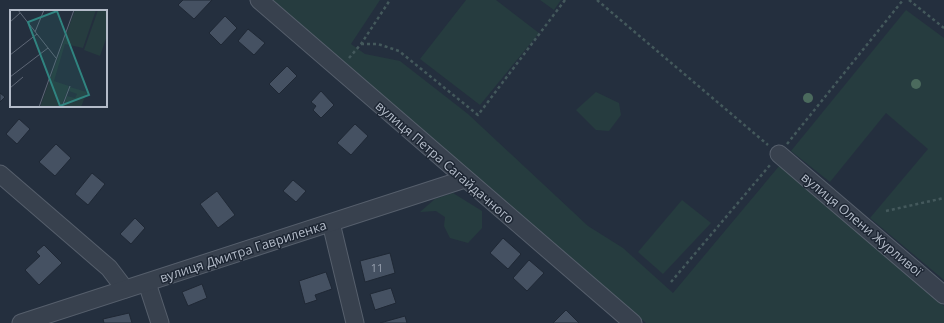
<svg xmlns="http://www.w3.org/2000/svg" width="944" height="323" viewBox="0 0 944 323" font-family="'Open Sans',sans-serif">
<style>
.green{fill:#263c3f}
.building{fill:#455162;stroke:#1f2835}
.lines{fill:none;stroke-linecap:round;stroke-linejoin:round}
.minor-casing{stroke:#565f6c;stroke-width:19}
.path{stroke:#44595c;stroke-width:2.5;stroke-dasharray:3 3;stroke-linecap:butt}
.minor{stroke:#38414e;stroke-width:17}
.tree{fill:#4b6a5d}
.labels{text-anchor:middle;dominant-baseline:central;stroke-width:3;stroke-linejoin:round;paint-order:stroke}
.number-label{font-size:11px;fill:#98a1af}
.street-label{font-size:13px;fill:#b4bcc9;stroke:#1d2633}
.inset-road{fill:none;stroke:#5e6776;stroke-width:1}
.view{fill:#308480;fill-opacity:0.15;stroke:#308480;stroke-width:2}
.inset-edge{fill:none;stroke:#b4bcc9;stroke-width:2}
</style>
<rect width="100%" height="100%" fill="#242f3e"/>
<g class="green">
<path d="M 267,0 L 380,0 L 351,44 L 365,54 L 400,61 L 468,114 L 588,226 L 623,248 L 673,293 L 780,165 L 944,306 L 944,323 L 646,323 Z"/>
<path d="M 466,0 L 496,0 L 539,33 L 480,105 L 420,59 Z"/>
<path d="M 540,0 L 561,0 L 554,10 Z"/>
<path d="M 906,10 L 944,38 L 944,280 L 870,218 L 928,149 L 886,113 L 830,182 L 791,151 Z"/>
<path d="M 596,92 L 619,103 L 621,115 L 609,131 L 596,130 L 576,110 Z"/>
<path d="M 453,193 L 482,211 L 482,228 L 468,243 L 450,238 L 444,226 L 445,217 L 436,211 L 420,212 L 435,199 Z"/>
<path d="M 682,200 L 711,223 L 663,274 L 638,252 Z"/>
</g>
<g class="building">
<path d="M 183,0 L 212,0 L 194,19 L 178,5 Z"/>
<path d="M 225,16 L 237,28 L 221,45 L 209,33 Z"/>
<path d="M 248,29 L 265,43 L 254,55 L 238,41 Z"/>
<path d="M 287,66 L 297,76 L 279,94 L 269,84 Z"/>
<path d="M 321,91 L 334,105 L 321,118 L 313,110 L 316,106 L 311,102 Z"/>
<path d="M 0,93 L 5,97 L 0,102 Z"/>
<path d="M 19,119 L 30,129 L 17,144 L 6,134 Z"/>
<path d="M 355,124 L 368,136 L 351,155 L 337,143 Z"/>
<path d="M 56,144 L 71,158 L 55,176 L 39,162 Z"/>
<path d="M 92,173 L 105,184 L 88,205 L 75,194 Z"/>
<path d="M 293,180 L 306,191 L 296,202 L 283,191 Z"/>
<path d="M 217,191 L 235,215 L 218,228 L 200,204 Z"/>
<path d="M 135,218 L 145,228 L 131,244 L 120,234 Z"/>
<path d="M 503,238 L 521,254 L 508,269 L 490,253 Z"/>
<path d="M 44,245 L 62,263 L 39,285 L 25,270 L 40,256 L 36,252 Z"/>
<path d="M 390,253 L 395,273 L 365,282 L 360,261 Z"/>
<path d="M 529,260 L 544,273 L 527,291 L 513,278 Z"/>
<path d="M 326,272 L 332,289 L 315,295 L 317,300 L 305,304 L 299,281 Z"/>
<path d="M 202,284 L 207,298 L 188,306 L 182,292 Z"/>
<path d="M 391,288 L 396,303 L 375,310 L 370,294 Z"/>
<path d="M 566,310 L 579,323 L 553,323 Z"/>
<path d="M 129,313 L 132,323 L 104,323 L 103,319 Z"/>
<path d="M 405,316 L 407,323 L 380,323 Z"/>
</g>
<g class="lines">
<defs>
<g id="minor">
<path d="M 259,0 L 633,323"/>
<path d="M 779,154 L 944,295"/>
<path d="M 0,174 L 109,268 L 125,289"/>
<path d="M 331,223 L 355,323"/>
<path d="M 147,283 L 160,323"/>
<path d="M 21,323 L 465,179"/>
</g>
</defs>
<use href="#minor" class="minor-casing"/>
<g class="path">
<path d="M 597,0 L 768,145"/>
<path d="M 909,0 L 944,28"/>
<path d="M 361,44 L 378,44 L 399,51 L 478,115 L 565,0"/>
<path d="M 349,58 L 361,44 L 390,0"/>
<path d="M 787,144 L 903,0"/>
<path d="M 886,211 L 944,198"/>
<path d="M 671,282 L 770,165"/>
</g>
<use href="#minor" class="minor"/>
</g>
<g class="tree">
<circle cx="916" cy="84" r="5"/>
<circle cx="808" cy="98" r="5"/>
</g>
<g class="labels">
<g class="number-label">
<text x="377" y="267">11</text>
</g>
<g class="street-label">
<text transform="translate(445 162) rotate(41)">вулиця Петра Сагайдачного</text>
<text transform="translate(862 224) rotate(40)">вулиця Олени Журливої</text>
<text transform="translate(243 251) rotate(-18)">вулиця Дмитра Гавриленка</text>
</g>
</g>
<g transform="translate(10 10)">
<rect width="97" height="97" fill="#242f3e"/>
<path d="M 65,0 L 86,0 L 73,38 L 55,34 L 44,71 L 59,76 L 51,97 L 30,97 ZM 88,0 L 97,0 L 97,26 L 90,46 L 74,40 ZM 60,77 L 77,82 L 71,97 L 53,97 L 57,86 L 65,88 L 67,84 L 59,81 Z" fill="#263c3f"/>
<path class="inset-road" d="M 8,0 L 46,48M 0,12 L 10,3M 25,22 L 34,0M 0,45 L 27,24M 0,67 L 38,38M 0,78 L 13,67M 29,97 L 64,0M 52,97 L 60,76"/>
<path class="view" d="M 47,1 L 79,85 L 50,96 L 18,12 Z"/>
<rect width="97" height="97" class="inset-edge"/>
</g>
</svg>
